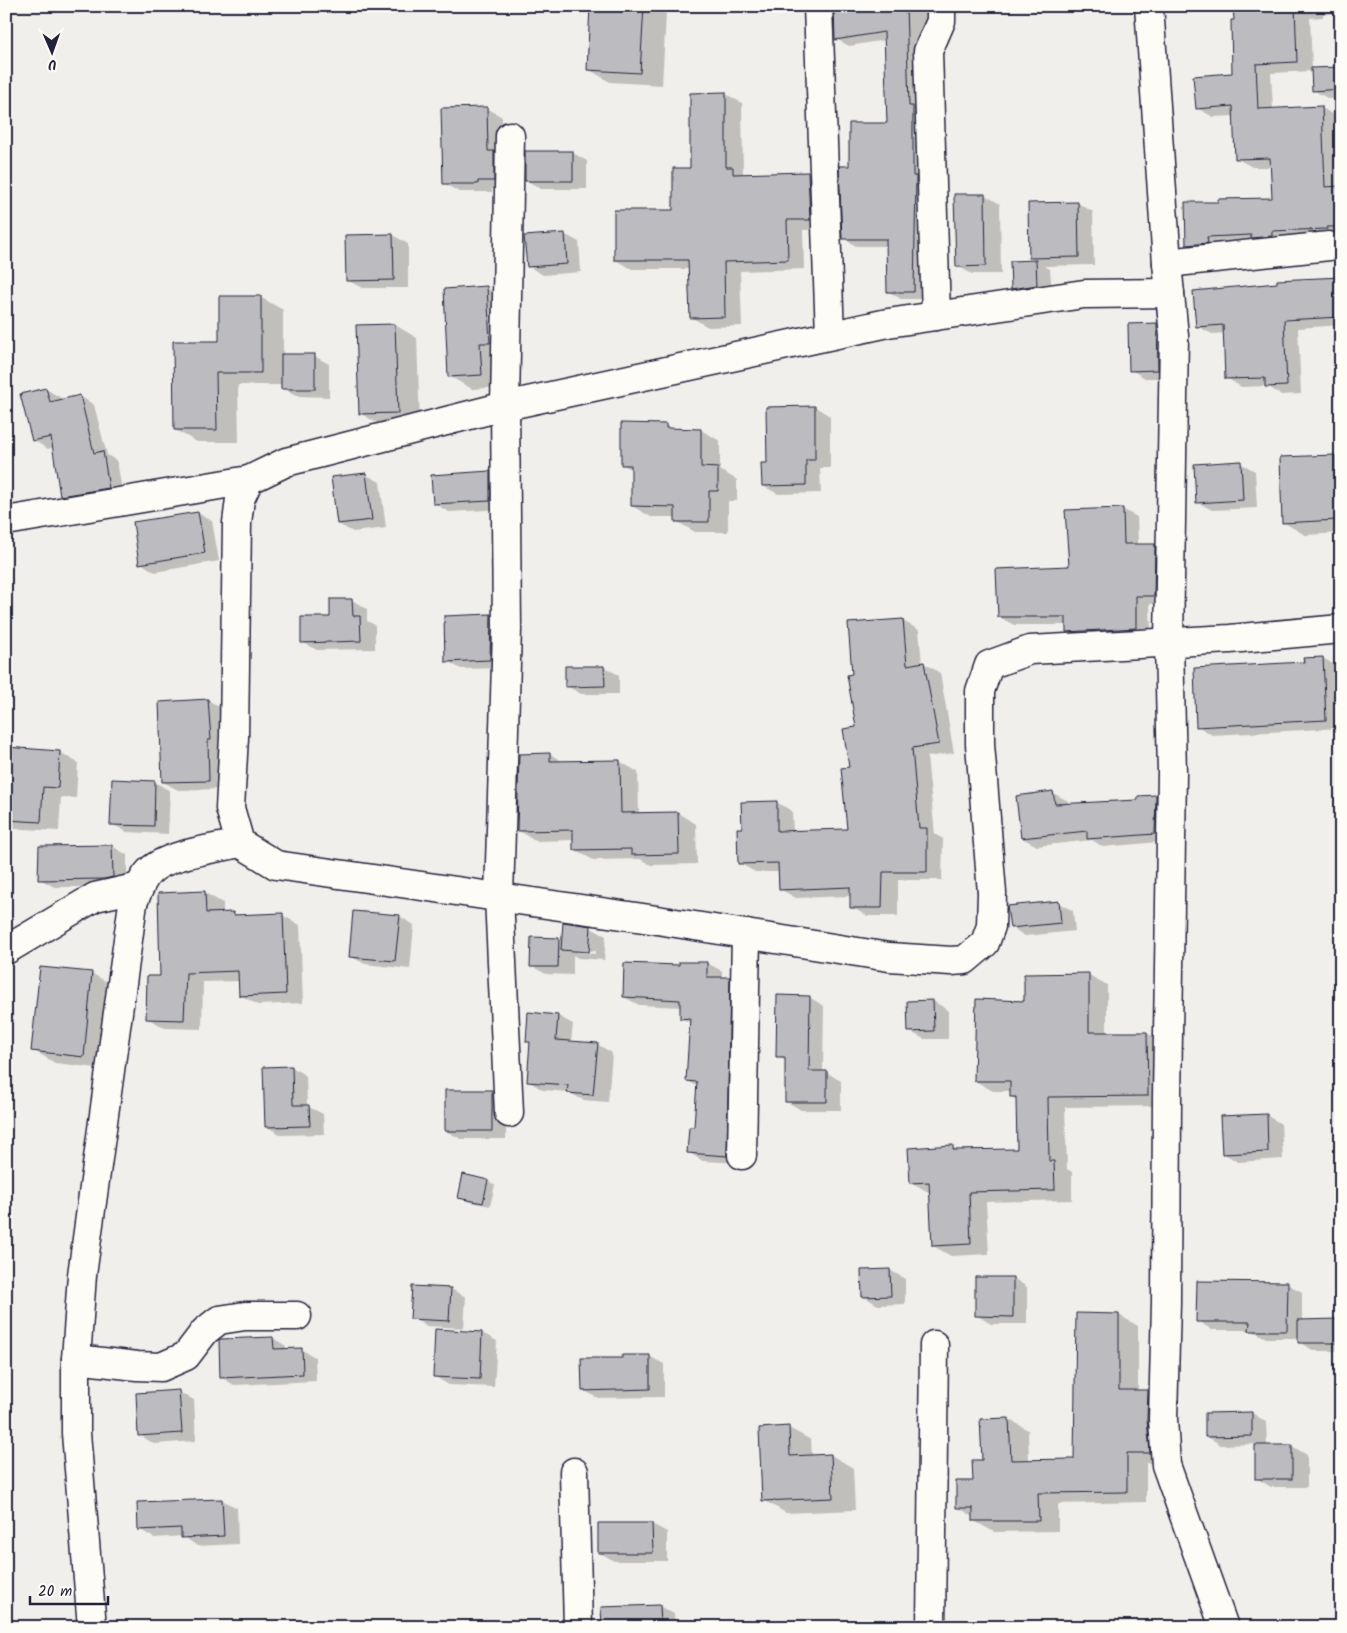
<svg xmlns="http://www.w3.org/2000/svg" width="1347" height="1633" viewBox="0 0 1347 1633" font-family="Kalam,sans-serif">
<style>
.shadow{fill:#0003;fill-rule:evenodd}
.building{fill:#bcbcc0;stroke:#22223b}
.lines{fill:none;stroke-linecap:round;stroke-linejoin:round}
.minor-casing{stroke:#22223b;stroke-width:31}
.minor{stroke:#fdfcf7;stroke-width:28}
</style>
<rect width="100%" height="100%" fill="#f0efec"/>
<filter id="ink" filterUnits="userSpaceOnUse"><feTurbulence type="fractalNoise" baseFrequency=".02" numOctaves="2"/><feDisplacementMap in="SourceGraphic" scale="10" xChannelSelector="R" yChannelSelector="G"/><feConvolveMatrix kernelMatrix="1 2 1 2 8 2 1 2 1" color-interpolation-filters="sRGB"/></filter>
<g filter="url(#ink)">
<g class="shadow">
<path d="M 591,6 L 652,6 L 666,14 L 662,85 L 610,82 L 588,69 Z"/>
<path d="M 835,6 L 941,6 L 936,29 L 919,30 L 927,299 L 901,299 L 889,292 L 888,246 L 856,246 L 843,238 L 850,167 L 888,124 L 885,40 L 849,46 L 836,39 Z"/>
<path d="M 1234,6 L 1341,6 L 1341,13 L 1323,14 L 1323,17 L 1310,18 L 1312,69 L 1341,68 L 1341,99 L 1329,99 L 1313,90 L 1313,71 L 1271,73 L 1273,109 L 1322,108 L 1337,117 L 1339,161 L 1341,161 L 1341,237 L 1288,239 L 1203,254 L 1187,245 L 1220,203 L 1273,199 L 1272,167 L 1252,167 L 1236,158 L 1234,116 L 1213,117 L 1197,108 L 1233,74 Z"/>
<path d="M 726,94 L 742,103 L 743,174 L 808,173 L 825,183 L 827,229 L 803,230 L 804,269 L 740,271 L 742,326 L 708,327 L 691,317 L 690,269 L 632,269 L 615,260 L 675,211 L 691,169 Z"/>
<path d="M 487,108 L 502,117 L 502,157 L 508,189 L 492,189 L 492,192 L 459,192 L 445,184 Z"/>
<path d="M 573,153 L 587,161 L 587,189 L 541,189 L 526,180 Z"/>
<path d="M 985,195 L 1000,204 L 1001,274 L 972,274 L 957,266 Z"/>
<path d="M 1078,203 L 1093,212 L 1094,265 L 1044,266 L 1050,269 L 1052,293 L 1027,297 L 1013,288 L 1011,262 L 1036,261 L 1031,258 Z"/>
<path d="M 564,234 L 579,242 L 581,272 L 543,275 L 528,266 Z"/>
<path d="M 393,235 L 408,244 L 408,288 L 362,288 L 347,280 Z"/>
<path d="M 1341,278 L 1341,325 L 1298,328 L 1301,394 L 1281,395 L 1267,386 L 1241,387 L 1227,378 L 1225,333 L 1212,334 L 1197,326 Z"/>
<path d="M 487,288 L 509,301 L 504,387 L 472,389 L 449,376 Z"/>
<path d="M 260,297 L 283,310 L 283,356 L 314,356 L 329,364 L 329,397 L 297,396 L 283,388 L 283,385 L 238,385 L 239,442 L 197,442 L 175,430 L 221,342 Z"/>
<path d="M 1157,324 L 1171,333 L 1172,378 L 1145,378 L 1131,370 Z"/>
<path d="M 395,325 L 417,338 L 420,425 L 382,426 L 360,413 Z"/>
<path d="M 46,389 L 61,398 L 62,401 L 80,396 L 94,405 L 107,455 L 117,461 L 123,496 L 76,504 L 61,495 L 54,447 L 48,449 L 33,440 Z"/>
<path d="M 815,407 L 830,416 L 830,468 L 820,468 L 821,493 L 778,494 L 763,486 L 768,464 Z"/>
<path d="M 665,425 L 673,430 L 701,430 L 720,441 L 720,470 L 737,480 L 737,501 L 728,501 L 728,532 L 695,532 L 676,521 L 676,517 L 651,517 L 632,506 L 632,470 L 622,464 Z"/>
<path d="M 1335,456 L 1341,460 L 1341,533 L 1305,535 L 1283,522 Z"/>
<path d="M 1240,463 L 1255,471 L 1257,508 L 1212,510 L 1197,502 Z"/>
<path d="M 490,472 L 504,481 L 505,509 L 449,512 L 434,503 Z"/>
<path d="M 365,474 L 380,482 L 386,528 L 353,532 L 338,524 Z"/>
<path d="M 1122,509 L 1137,517 L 1138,545 L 1155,545 L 1169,554 L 1169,604 L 1150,604 L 1151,636 L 1082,640 L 1068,632 L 1067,625 L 1014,625 L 999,617 L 1070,568 Z"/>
<path d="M 198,513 L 212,521 L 219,561 L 155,572 L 141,563 Z"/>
<path d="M 352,600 L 367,609 L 367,621 L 375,625 L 375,649 L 317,650 L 302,642 Z"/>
<path d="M 491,616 L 506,624 L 505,668 L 461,669 L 447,661 Z"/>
<path d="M 903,621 L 919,630 L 922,664 L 924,663 L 940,673 L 954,753 L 927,757 L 935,834 L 943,839 L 942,880 L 898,880 L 898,916 L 867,916 L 851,907 L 851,896 L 796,898 L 780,889 L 779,872 L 755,872 L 739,863 L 743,829 L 776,802 L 792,811 L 793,832 L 849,830 L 851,768 L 857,728 L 853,675 Z"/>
<path d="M 1323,658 L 1338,667 L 1340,728 L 1212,735 L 1198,726 L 1305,663 Z"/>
<path d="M 604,667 L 619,675 L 619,694 L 581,694 L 567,686 Z"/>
<path d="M 208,700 L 223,709 L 223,789 L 178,790 L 163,782 Z"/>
<path d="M 6,749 L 60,752 L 78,763 L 76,798 L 61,797 L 59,831 L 6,828 Z"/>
<path d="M 550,754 L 563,762 L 619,761 L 638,772 L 639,814 L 678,813 L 696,824 L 697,864 L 651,865 L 640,859 L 593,860 L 574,849 L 574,840 L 536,841 L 518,830 Z"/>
<path d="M 155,782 L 170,791 L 168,834 L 127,832 L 112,824 Z"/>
<path d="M 1053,793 L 1068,801 L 1068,805 L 1139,801 L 1156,796 L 1170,805 L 1170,841 L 1103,847 L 1092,840 L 1037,846 L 1022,838 Z"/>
<path d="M 112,846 L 127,855 L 127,885 L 120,887 L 54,887 L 40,879 L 40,847 Z"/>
<path d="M 205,893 L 223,903 L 223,914 L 233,913 L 239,916 L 282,915 L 300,925 L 303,1003 L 258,1005 L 240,995 L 240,981 L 203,982 L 202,1029 L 165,1028 L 147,1018 L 161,978 L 160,894 Z"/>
<path d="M 1059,903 L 1073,911 L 1075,931 L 1025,936 L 1011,927 Z"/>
<path d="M 399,916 L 414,925 L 410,969 L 365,964 L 350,956 Z"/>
<path d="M 565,924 L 591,928 L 606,936 L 604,960 L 578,958 L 573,955 L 573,975 L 546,974 L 531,966 L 532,939 L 559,939 L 563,942 ZM 576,950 L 596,951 L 595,954 L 576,952 Z"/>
<path d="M 707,963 L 722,971 L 722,978 L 729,978 L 744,986 L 741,1163 L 703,1161 L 688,1152 L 695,1128 L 698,1087 L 687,1080 L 691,1023 L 681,1018 L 681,1007 L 639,1005 L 624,997 L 680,966 Z"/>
<path d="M 91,973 L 114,986 L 106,1069 L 55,1063 L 33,1050 Z"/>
<path d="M 1089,975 L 1107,985 L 1107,1034 L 1147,1033 L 1165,1044 L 1166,1106 L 1065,1107 L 1067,1169 L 1072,1172 L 1072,1200 L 986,1202 L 989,1254 L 951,1256 L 933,1246 L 930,1193 L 911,1182 L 952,1147 L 960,1151 L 1018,1150 L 1017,1100 L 1011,1097 L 1011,1091 L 993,1091 L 975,1081 L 1026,1002 Z"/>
<path d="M 809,997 L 824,1006 L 823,1072 L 826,1072 L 841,1081 L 841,1110 L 801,1110 L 786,1101 L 786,1061 L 778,1056 Z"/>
<path d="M 933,1001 L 948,1010 L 948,1039 L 924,1039 L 909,1031 Z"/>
<path d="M 558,1016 L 573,1024 L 571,1042 L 597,1044 L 612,1053 L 608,1102 L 583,1100 L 568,1092 L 543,1090 L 528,1081 L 531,1043 L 527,1041 Z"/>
<path d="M 292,1067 L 306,1076 L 307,1106 L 323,1114 L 324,1134 L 281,1135 L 266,1126 Z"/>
<path d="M 492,1091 L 506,1100 L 506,1139 L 461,1139 L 446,1131 Z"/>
<path d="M 1266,1115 L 1281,1124 L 1283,1159 L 1238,1162 L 1223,1153 Z"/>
<path d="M 488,1181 L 495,1185 L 490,1206 L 466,1201 L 459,1197 Z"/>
<path d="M 890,1270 L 905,1279 L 905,1304 L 878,1305 L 863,1296 Z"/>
<path d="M 1013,1278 L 1027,1287 L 1027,1324 L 991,1324 L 976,1315 Z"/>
<path d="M 1287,1284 L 1302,1292 L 1302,1321 L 1338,1320 L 1341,1322 L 1341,1351 L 1314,1351 L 1300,1342 L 1300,1338 L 1266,1338 L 1251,1330 L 1212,1330 L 1198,1321 Z"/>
<path d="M 451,1289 L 466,1297 L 464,1328 L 426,1326 L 412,1318 Z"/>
<path d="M 1119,1315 L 1138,1326 L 1138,1391 L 1148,1391 L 1167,1403 L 1169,1463 L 1146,1463 L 1146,1502 L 1058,1504 L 1058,1531 L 994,1532 L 974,1521 L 974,1517 L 957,1507 L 974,1482 L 983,1461 L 1009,1419 L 1028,1430 L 1029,1461 L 1075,1461 Z"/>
<path d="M 482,1333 L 497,1341 L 494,1387 L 449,1385 L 434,1376 Z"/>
<path d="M 273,1338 L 286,1346 L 286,1350 L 302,1350 L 315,1357 L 316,1381 L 234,1385 L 221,1377 Z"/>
<path d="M 649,1356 L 664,1364 L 664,1397 L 598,1398 L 583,1390 L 624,1359 Z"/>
<path d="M 179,1392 L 194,1400 L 196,1441 L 154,1444 L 140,1435 Z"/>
<path d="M 1252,1413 L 1266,1422 L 1267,1446 L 1292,1446 L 1307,1455 L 1307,1487 L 1271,1487 L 1256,1478 L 1256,1444 L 1221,1445 L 1206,1436 Z"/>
<path d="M 789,1428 L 811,1440 L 812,1456 L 831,1455 L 853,1468 L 855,1510 L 786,1513 L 763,1500 Z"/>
<path d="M 222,1500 L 237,1508 L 238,1544 L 197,1546 L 183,1536 L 154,1538 L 139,1529 Z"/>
<path d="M 599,1524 L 652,1524 L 667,1532 L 667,1561 L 614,1561 L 599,1552 Z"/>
<path d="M 659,1606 L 674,1614 L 675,1627 L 603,1627 Z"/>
<path d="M 1072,1626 L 1073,1627 L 1045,1627 Z"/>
</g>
<g class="building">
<path d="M 590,6 L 644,6 L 640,73 L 587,70 Z"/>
<path d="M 834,6 L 906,6 L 909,106 L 913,106 L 913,176 L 916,176 L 916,179 L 914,292 L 887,292 L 886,239 L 842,239 L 839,166 L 849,166 L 849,123 L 887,123 L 884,32 L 835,40 Z"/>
<path d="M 1233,6 L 1295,6 L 1297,62 L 1256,64 L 1258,109 L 1322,106 L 1325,187 L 1341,186 L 1341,227 L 1327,227 L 1327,229 L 1272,231 L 1272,236 L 1251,238 L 1251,235 L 1207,237 L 1208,243 L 1186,245 L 1185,202 L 1218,202 L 1218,199 L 1272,198 L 1270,158 L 1235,159 L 1233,106 L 1196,109 L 1193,76 L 1232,73 L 1231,20 L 1234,20 Z"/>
<path d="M 1341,67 L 1341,89 L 1312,91 L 1311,68 Z"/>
<path d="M 726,92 L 726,167 L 733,167 L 733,174 L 808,172 L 810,220 L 787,220 L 788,260 L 724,262 L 725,317 L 690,318 L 688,260 L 614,260 L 614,210 L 673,210 L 673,168 L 690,168 L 690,93 Z"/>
<path d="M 487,107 L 488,151 L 494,151 L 494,181 L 478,181 L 478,184 L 443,184 L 441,108 Z"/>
<rect x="525" y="151" width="48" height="30"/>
<path d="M 954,194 L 985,194 L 986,266 L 956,267 Z"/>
<path d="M 1078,202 L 1079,257 L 1029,258 L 1028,203 Z"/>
<path d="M 565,233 L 567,264 L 527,267 L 524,236 Z"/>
<path d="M 393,234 L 394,280 L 346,281 L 345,235 Z"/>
<path d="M 1036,260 L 1037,285 L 1011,289 L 1010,261 Z"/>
<path d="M 1341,277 L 1341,317 L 1284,320 L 1287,386 L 1265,387 L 1265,378 L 1225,379 L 1223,325 L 1196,327 L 1193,291 L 1277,283 L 1277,280 Z"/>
<path d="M 487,286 L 490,343 L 480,343 L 482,375 L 448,377 L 444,289 Z"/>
<path d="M 219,296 L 261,296 L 261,373 L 216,373 L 217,430 L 174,430 L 173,341 L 219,341 Z"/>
<path d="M 1157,323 L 1158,370 L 1129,371 L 1128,324 Z"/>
<path d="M 395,324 L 398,413 L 359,414 L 356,325 Z"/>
<rect x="281" y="354" width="34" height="35"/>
<path d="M 46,388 L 50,402 L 80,395 L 94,453 L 103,451 L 109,488 L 60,496 L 51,437 L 32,441 L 20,394 Z"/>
<path d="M 815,406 L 815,460 L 806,460 L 806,485 L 762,486 L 761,463 L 767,463 L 766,407 Z"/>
<path d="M 621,423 L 666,424 L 666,428 L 701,429 L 701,467 L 718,468 L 718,491 L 709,491 L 709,522 L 675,522 L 675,507 L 631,506 L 631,465 L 621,465 Z"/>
<path d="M 1335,455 L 1338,520 L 1282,523 L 1280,457 Z"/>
<path d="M 1241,461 L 1243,500 L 1196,503 L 1194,464 Z"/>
<path d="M 490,471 L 490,501 L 433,504 L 431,475 Z"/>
<path d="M 366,473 L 372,520 L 337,524 L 331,477 Z"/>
<path d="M 1123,508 L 1124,544 L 1155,544 L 1154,596 L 1136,596 L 1136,628 L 1066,632 L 1066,617 L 998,617 L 996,569 L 1069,566 L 1065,510 Z"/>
<path d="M 198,512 L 205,553 L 139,564 L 133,522 Z"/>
<path d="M 330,599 L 352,599 L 353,616 L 360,616 L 361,641 L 301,643 L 301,617 L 330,617 Z"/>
<path d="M 491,614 L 490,660 L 445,662 L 444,616 Z"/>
<path d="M 903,619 L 907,665 L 924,662 L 939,744 L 912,748 L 919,828 L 927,828 L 927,872 L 883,872 L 882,908 L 850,908 L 850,887 L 779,890 L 778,863 L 738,864 L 737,828 L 742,828 L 741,802 L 777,801 L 777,831 L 847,829 L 841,768 L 849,767 L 843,729 L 856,727 L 847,675 L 852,674 L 848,623 Z"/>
<path d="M 1323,657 L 1326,720 L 1196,727 L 1194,668 L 1304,662 L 1303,658 Z"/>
<path d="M 565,666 L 604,666 L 605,686 L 565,687 Z"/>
<path d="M 208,699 L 211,740 L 208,740 L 209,781 L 162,782 L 159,702 Z"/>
<path d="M 6,747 L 60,751 L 58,788 L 43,787 L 41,822 L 6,820 Z"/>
<path d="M 550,753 L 550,761 L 620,760 L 621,813 L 678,812 L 679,854 L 631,855 L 631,849 L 573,850 L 573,830 L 517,831 L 519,754 Z"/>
<path d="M 112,779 L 155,781 L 154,826 L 110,825 Z"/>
<path d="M 1053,791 L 1055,804 L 1138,800 L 1138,796 L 1156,795 L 1155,834 L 1087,839 L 1087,831 L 1021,838 L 1016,796 Z"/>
<path d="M 112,845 L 113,877 L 104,879 L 38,880 L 39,846 Z"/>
<path d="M 205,891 L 206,913 L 233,912 L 234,915 L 283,913 L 286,994 L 239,996 L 238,971 L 186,973 L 184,1020 L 146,1019 L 147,976 L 160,976 L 158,893 Z"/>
<path d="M 1059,901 L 1061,923 L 1010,928 L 1007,906 Z"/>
<path d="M 353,911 L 400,915 L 395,961 L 349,957 Z"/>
<path d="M 563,922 L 591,926 L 589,952 L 561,950 Z"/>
<path d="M 531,937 L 559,938 L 558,967 L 530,967 Z"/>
<path d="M 679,962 L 707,962 L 707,977 L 730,977 L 727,1156 L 687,1153 L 689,1127 L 694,1127 L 697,1082 L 686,1081 L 690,1018 L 680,1019 L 680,1000 L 623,997 L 624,963 L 679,965 Z"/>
<path d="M 40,967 L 92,972 L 84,1057 L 31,1051 Z"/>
<path d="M 1089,973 L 1089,1032 L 1147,1032 L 1148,1096 L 1048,1097 L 1049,1161 L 1054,1161 L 1055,1190 L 969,1192 L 971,1244 L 932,1246 L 929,1182 L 910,1183 L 908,1148 L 953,1145 L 953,1150 L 1017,1149 L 1016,1097 L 1010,1097 L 1010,1081 L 974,1081 L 976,999 L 1024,1001 L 1024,974 Z"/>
<path d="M 777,995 L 810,996 L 809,1071 L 827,1071 L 827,1102 L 785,1102 L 785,1057 L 776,1057 Z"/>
<path d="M 933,1000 L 934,1031 L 908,1032 L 907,1001 Z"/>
<path d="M 528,1012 L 558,1015 L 556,1040 L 598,1043 L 593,1095 L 567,1093 L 568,1085 L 527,1082 L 530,1042 L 526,1042 Z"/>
<path d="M 292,1066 L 293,1105 L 309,1105 L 310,1126 L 265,1127 L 263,1067 Z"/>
<rect x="445" y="1090" width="47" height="41"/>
<path d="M 1267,1114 L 1268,1152 L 1222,1154 L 1220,1116 Z"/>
<path d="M 463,1174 L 488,1180 L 483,1203 L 458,1198 Z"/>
<path d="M 890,1269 L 891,1296 L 862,1297 L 861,1270 Z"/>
<path d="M 975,1277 L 1013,1277 L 1013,1317 L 975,1316 Z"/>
<path d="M 1197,1281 L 1288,1282 L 1287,1331 L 1249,1331 L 1250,1322 L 1196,1322 Z"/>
<path d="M 412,1286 L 451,1288 L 449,1321 L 410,1319 Z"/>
<path d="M 1076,1313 L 1119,1314 L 1119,1390 L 1148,1390 L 1147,1420 L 1150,1453 L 1127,1453 L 1127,1492 L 1038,1493 L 1039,1521 L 973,1521 L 973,1508 L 956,1508 L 956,1481 L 973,1481 L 972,1460 L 982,1460 L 980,1419 L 1009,1418 L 1011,1460 L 1074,1459 Z"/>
<path d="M 1339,1319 L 1339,1343 L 1298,1343 L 1298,1320 Z"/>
<path d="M 435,1329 L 482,1332 L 480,1379 L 433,1377 Z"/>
<path d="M 273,1337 L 274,1349 L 302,1348 L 303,1374 L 220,1378 L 219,1340 L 221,1339 Z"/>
<path d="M 622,1355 L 650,1355 L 650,1389 L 582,1391 L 581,1358 L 622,1358 Z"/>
<path d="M 179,1390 L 182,1433 L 138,1436 L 136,1393 Z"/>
<path d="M 1252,1412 L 1252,1436 L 1205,1437 L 1205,1413 Z"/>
<path d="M 789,1426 L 790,1456 L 831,1454 L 833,1498 L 762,1501 L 759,1428 Z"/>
<rect x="1255" y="1445" width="37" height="34"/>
<path d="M 222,1499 L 224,1536 L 181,1538 L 181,1528 L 138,1530 L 137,1502 Z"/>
<path d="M 598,1523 L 652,1523 L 653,1553 L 598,1553 Z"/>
<path d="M 660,1605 L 661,1627 L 602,1627 L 601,1607 Z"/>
</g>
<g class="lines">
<defs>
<g id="minor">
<path d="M 818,6 L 830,335"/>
<path d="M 1149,6 L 1167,263 L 1174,336 L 1169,642 L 1172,773 L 1167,1098 L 1166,1303 L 1163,1419 L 1166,1465 L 1224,1627"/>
<path d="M 1167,263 L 1329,246"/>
<path d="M 1170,293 L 1084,294 L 888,323 L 505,406 L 286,462 L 249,480 L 240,499 L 237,523 L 234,737 L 230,808 L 240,843 L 276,865 L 657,920 L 889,957 L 951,961 L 965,960 L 985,943 L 991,926 L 992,893 L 980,744 L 980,691 L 989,665 L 1030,650 L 1230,639 L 1341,629"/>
<path d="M 936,316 L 928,51 L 941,21 L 941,6"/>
<path d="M 6,521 L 249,480"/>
<path d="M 6,950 L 95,897 L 140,887"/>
<path d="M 509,1113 L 499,897 L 507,629 L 505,406 L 510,136"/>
<path d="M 742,1155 L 746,934"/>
<path d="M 76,1359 L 137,1366 L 161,1367 L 186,1356 L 205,1331 L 219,1320 L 245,1316 L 297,1316"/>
<path d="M 574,1472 L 578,1627"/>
<path d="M 92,1627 L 76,1433 L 76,1359 L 82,1275 L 133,903 C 137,894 141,880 149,872 C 166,854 215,849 240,843"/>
<path d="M 931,1627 L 934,1345"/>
</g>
</defs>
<use href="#minor" class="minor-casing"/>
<use href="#minor" class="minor"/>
</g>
</g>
<rect width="1347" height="1633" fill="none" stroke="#fdfcf7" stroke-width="25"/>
<rect x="12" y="12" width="1322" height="1608" fill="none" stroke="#22223b" stroke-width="2" filter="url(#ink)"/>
<g transform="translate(52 52) rotate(178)" stroke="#fdfcf7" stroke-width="4" paint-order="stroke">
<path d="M0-4L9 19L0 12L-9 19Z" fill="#22223b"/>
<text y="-8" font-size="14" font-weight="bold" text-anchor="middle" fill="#22223b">U</text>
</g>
<path d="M30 1596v8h78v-8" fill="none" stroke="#22223b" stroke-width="2.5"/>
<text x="38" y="1596" font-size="15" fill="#22223b" stroke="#fdfcf7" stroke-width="4" paint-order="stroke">20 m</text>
</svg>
